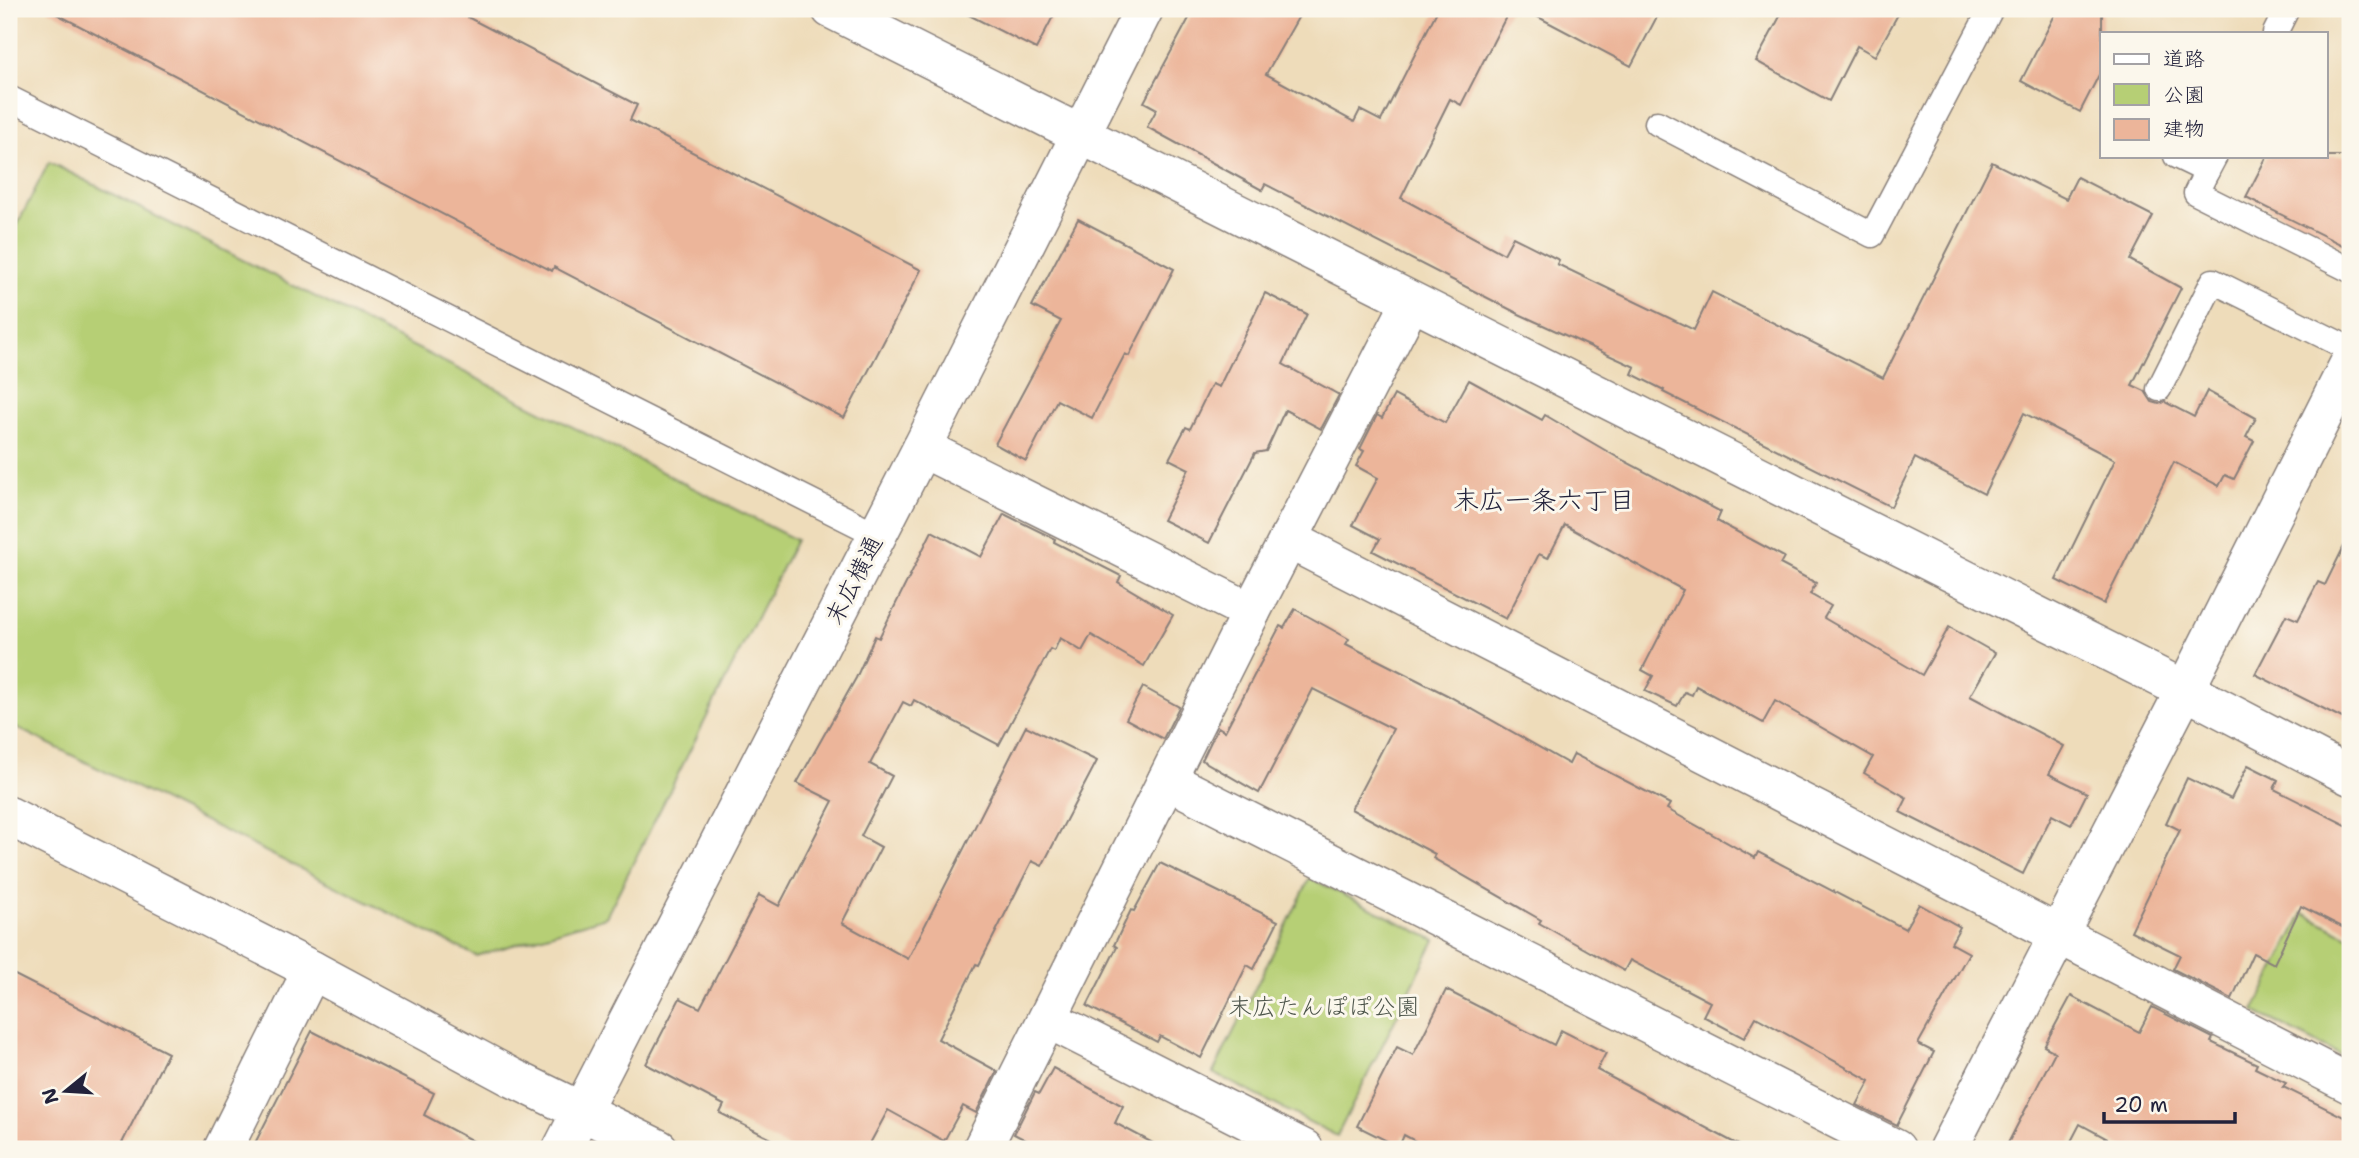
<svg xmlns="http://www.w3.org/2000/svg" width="2359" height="1158" viewBox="0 0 2359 1158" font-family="'Shantell Sans','Klee One',sans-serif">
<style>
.green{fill:#b6cf75;stroke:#6c7858;stroke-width:2}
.building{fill:#ecb59a}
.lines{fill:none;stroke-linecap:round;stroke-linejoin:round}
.lane-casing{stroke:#887f7a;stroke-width:27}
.street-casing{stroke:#887f7a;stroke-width:41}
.secondary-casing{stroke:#887f7a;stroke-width:41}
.lane{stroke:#fff;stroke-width:24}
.street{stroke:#fff;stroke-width:38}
.secondary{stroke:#fff;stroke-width:38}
.labels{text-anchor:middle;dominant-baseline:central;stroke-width:6;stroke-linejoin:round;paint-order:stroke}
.street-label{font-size:24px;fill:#22223b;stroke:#fbf7ec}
.park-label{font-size:24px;fill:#4e564c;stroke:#fbf7ec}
.neighbourhood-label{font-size:26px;fill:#22223b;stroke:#fbf7ec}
</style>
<rect width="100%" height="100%" fill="#fbf7ec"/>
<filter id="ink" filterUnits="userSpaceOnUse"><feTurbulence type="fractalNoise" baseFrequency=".0143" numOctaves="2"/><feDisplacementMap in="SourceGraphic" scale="14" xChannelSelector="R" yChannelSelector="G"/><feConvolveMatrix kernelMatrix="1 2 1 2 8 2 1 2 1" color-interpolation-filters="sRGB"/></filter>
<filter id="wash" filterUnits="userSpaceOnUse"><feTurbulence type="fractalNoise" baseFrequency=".00686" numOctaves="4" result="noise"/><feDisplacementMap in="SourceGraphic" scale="28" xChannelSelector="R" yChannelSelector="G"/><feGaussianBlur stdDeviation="1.57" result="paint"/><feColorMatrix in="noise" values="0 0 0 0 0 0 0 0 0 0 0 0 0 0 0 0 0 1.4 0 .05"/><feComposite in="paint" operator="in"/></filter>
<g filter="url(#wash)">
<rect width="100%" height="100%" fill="#eedcba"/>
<g class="green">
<path d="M 49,162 L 796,540 L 606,917 L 476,956 L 9,724 L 9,241 Z"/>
<path d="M 1310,878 L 1435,940 L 1337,1136 L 1213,1073 Z"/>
<path d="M 2303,913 L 2350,937 L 2350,1060 L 2254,1011 Z"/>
</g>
<g id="blocks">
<g class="building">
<path d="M 47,9 L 452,9 L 637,105 L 630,120 L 921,270 L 844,418 L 554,267 L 552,271 Z"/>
<path d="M 957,9 L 1057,9 L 1036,49 Z"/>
<path d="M 1194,9 L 1303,9 L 1266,74 L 1354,122 L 1360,110 L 1381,121 L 1438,9 L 1510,9 L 1461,105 L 1450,99 L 1401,198 L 1504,254 L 1513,237 L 1559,260 L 1557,264 L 1694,330 L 1712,292 L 1883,378 L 1992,162 L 2066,199 L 2077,177 L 2153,216 L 2130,260 L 2181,288 L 2132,385 L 2145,391 L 2152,402 L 2159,404 L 2165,402 L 2194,417 L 2207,391 L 2256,418 L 2246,437 L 2254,441 L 2234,479 L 2225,475 L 2219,486 L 2174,462 L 2104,604 L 2056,580 L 2115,460 L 2024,413 L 1984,494 L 1915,458 L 1891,507 L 1663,392 L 1664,390 L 1632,374 L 1635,367 L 1519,314 L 1265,184 L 1262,190 L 1147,127 L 1157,109 L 1144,102 Z"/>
<path d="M 1523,9 L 1661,9 L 1631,66 Z"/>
<path d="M 1784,9 L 1901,9 L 1875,56 L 1857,46 L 1829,101 L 1756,61 Z"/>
<path d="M 2058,9 L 2102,9 L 2102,69 L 2080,112 L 2021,81 Z"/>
<path d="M 2267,156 L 2350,156 L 2350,249 L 2246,197 Z"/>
<path d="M 1078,219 L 1174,269 L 1129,356 L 1125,354 L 1092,418 L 1057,400 L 1026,461 L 995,444 L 1061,321 L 1032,306 Z"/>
<path d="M 1265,293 L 1307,314 L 1283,364 L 1339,395 L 1321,429 L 1285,410 L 1266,451 L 1255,453 L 1209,543 L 1163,520 L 1189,469 L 1169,459 L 1186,427 L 1190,429 L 1212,384 L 1219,387 Z"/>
<path d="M 1469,380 L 1542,420 L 1545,415 L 1615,456 L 1721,512 L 1717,521 L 1784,557 L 1780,564 L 1816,583 L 1810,594 L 1831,606 L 1824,618 L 1922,675 L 1949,627 L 1995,653 L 1970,696 L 2064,746 L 2049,774 L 2087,793 L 2071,825 L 2052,815 L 2023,874 L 1900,812 L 1907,798 L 1864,773 L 1873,757 L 1775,701 L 1763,723 L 1696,686 L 1692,695 L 1685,692 L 1677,706 L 1645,691 L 1653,676 L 1642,670 L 1683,590 L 1565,525 L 1548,558 L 1539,554 L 1506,619 L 1373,551 L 1380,539 L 1353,525 L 1378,478 L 1356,466 L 1364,451 L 1360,449 L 1377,415 L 1382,418 L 1394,395 L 1445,423 Z"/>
<path d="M 1004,514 L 1055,539 L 1054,542 L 1121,576 L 1118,582 L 1173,615 L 1144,666 L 1091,635 L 1082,651 L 1060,638 L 1054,651 L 1050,649 L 999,745 L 914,700 L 911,706 L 903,702 L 870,764 L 892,776 L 861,836 L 881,847 L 842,923 L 908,959 L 1026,726 L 1097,761 L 1042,866 L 1032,861 L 979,965 L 976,964 L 938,1039 L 997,1071 L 976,1113 L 963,1106 L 944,1141 L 888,1110 L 867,1149 L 791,1149 L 720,1113 L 724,1105 L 646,1064 L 680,998 L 700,1008 L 759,895 L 779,906 L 833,801 L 797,783 L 856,678 L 875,636 L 879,638 L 932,531 L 981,557 Z"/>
<path d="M 2350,534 L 2350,722 L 2255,674 L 2286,615 L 2298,620 L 2318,582 L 2325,585 Z"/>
<path d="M 1295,609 L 1349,639 L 1346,644 L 1447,695 L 1569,764 L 1574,754 L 1670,804 L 1667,809 L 1755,858 L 1758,852 L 1905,929 L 1919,904 L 1960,927 L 1951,943 L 1969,953 L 1918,1044 L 1934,1052 L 1897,1125 L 1857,1105 L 1870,1081 L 1756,1017 L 1744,1038 L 1703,1016 L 1710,1002 L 1630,960 L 1624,971 L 1539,923 L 1541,920 L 1433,858 L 1435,854 L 1351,809 L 1393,729 L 1313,689 L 1259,793 L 1202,760 L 1218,727 L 1225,731 L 1280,626 L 1284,628 Z"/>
<path d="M 1143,687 L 1179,707 L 1163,739 L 1126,719 Z"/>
<path d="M 2248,765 L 2278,780 L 2274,789 L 2350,827 L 2350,931 L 2301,906 L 2274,964 L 2253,953 L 2232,999 L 2173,969 L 2180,955 L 2131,931 L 2180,830 L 2166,823 L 2187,778 L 2231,799 Z"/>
<path d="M 1160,863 L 1278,921 L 1254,969 L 1247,965 L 1201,1058 L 1160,1036 L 1157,1042 L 1087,1006 L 1117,947 L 1114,945 L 1131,910 L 1134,911 Z"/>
<path d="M 9,972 L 168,1053 L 119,1149 L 9,1149 Z"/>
<path d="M 1446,990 L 1554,1045 L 1561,1030 L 1606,1053 L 1597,1070 L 1746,1149 L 1430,1149 L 1404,1135 L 1399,1147 L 1357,1126 L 1397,1047 L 1413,1055 Z"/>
<path d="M 2071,996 L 2139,1032 L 2152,1007 L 2213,1038 L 2211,1042 L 2257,1064 L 2255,1068 L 2286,1083 L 2283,1087 L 2350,1120 L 2350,1149 L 2126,1149 L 2080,1124 L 2067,1149 L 2005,1149 L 2055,1052 L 2044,1046 Z"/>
<path d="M 312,1031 L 434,1093 L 424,1115 L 488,1149 L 252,1149 Z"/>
<path d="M 1053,1068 L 1123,1106 L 1115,1123 L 1164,1149 L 1043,1149 L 1014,1134 L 1035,1092 L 1039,1094 Z"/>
</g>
</g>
</g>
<g filter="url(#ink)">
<use href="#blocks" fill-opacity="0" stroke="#887f7a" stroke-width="2"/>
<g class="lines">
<defs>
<g id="lane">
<path d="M 2275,33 L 2287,9"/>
<path d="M 9,98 L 878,535"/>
<path d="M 1657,123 L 1872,235 L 1991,9"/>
<path d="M 2176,156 L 2207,171 L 2215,156"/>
<path d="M 2207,171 L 2196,193 L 2350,270"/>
<path d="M 2159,389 L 2213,281 L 2350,349"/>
</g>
<g id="street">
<path d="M 831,9 L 2185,690 L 2350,776"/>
<path d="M 922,448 L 1251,612"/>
<path d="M 1288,539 L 2350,1084"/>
<path d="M 1167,780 L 1896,1149"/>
<path d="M 9,816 L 312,970 L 513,1078 L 659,1149"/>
<path d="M 1048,1019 L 1304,1149"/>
<path d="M 223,1149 L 312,970"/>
<path d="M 982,1149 L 1251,612 L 1411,302"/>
<path d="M 1948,1149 L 2185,690 L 2350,362"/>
</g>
<path id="secondary" d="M 562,1149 L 922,448 L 1144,9"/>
</defs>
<use href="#lane" class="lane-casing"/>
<use href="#street" class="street-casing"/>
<use href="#secondary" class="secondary-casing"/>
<use href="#lane" class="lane"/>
<use href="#street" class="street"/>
<use href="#secondary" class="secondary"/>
</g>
</g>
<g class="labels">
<g class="street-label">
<text transform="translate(854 580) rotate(-63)">末広横通</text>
</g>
<g class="park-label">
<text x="1324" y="1007">末広たんぽぽ公園</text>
</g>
<g class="neighbourhood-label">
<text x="1544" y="499">末広一条六丁目</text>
</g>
</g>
<rect width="2359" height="1158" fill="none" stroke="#fbf7ec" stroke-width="35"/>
<rect x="2100" y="32" width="228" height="126" fill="#fbf7ec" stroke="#a4a2a5" stroke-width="2"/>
<rect x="2114" y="54" width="35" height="10" fill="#ffffff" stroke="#a4a2a5" stroke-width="2"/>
<text x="2163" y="66" font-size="21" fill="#22223b">道路</text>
<rect x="2114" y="84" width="35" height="21" fill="#b6cf75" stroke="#a4a2a5" stroke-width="2"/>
<text x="2163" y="102" font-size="21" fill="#22223b">公園</text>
<rect x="2114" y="119" width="35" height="21" fill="#ecb59a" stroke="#a4a2a5" stroke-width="2"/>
<text x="2163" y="136" font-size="21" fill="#22223b">建物</text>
<g transform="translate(66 1091) rotate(252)" stroke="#fbf7ec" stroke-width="5" paint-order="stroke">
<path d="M0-5L12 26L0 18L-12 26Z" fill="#22223b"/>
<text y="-10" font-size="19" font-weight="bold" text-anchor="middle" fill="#22223b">N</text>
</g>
<path d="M2104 1112v10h131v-10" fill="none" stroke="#22223b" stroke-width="3.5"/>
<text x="2114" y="1112" font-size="21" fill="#22223b" stroke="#fbf7ec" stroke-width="5" paint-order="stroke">20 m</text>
</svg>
